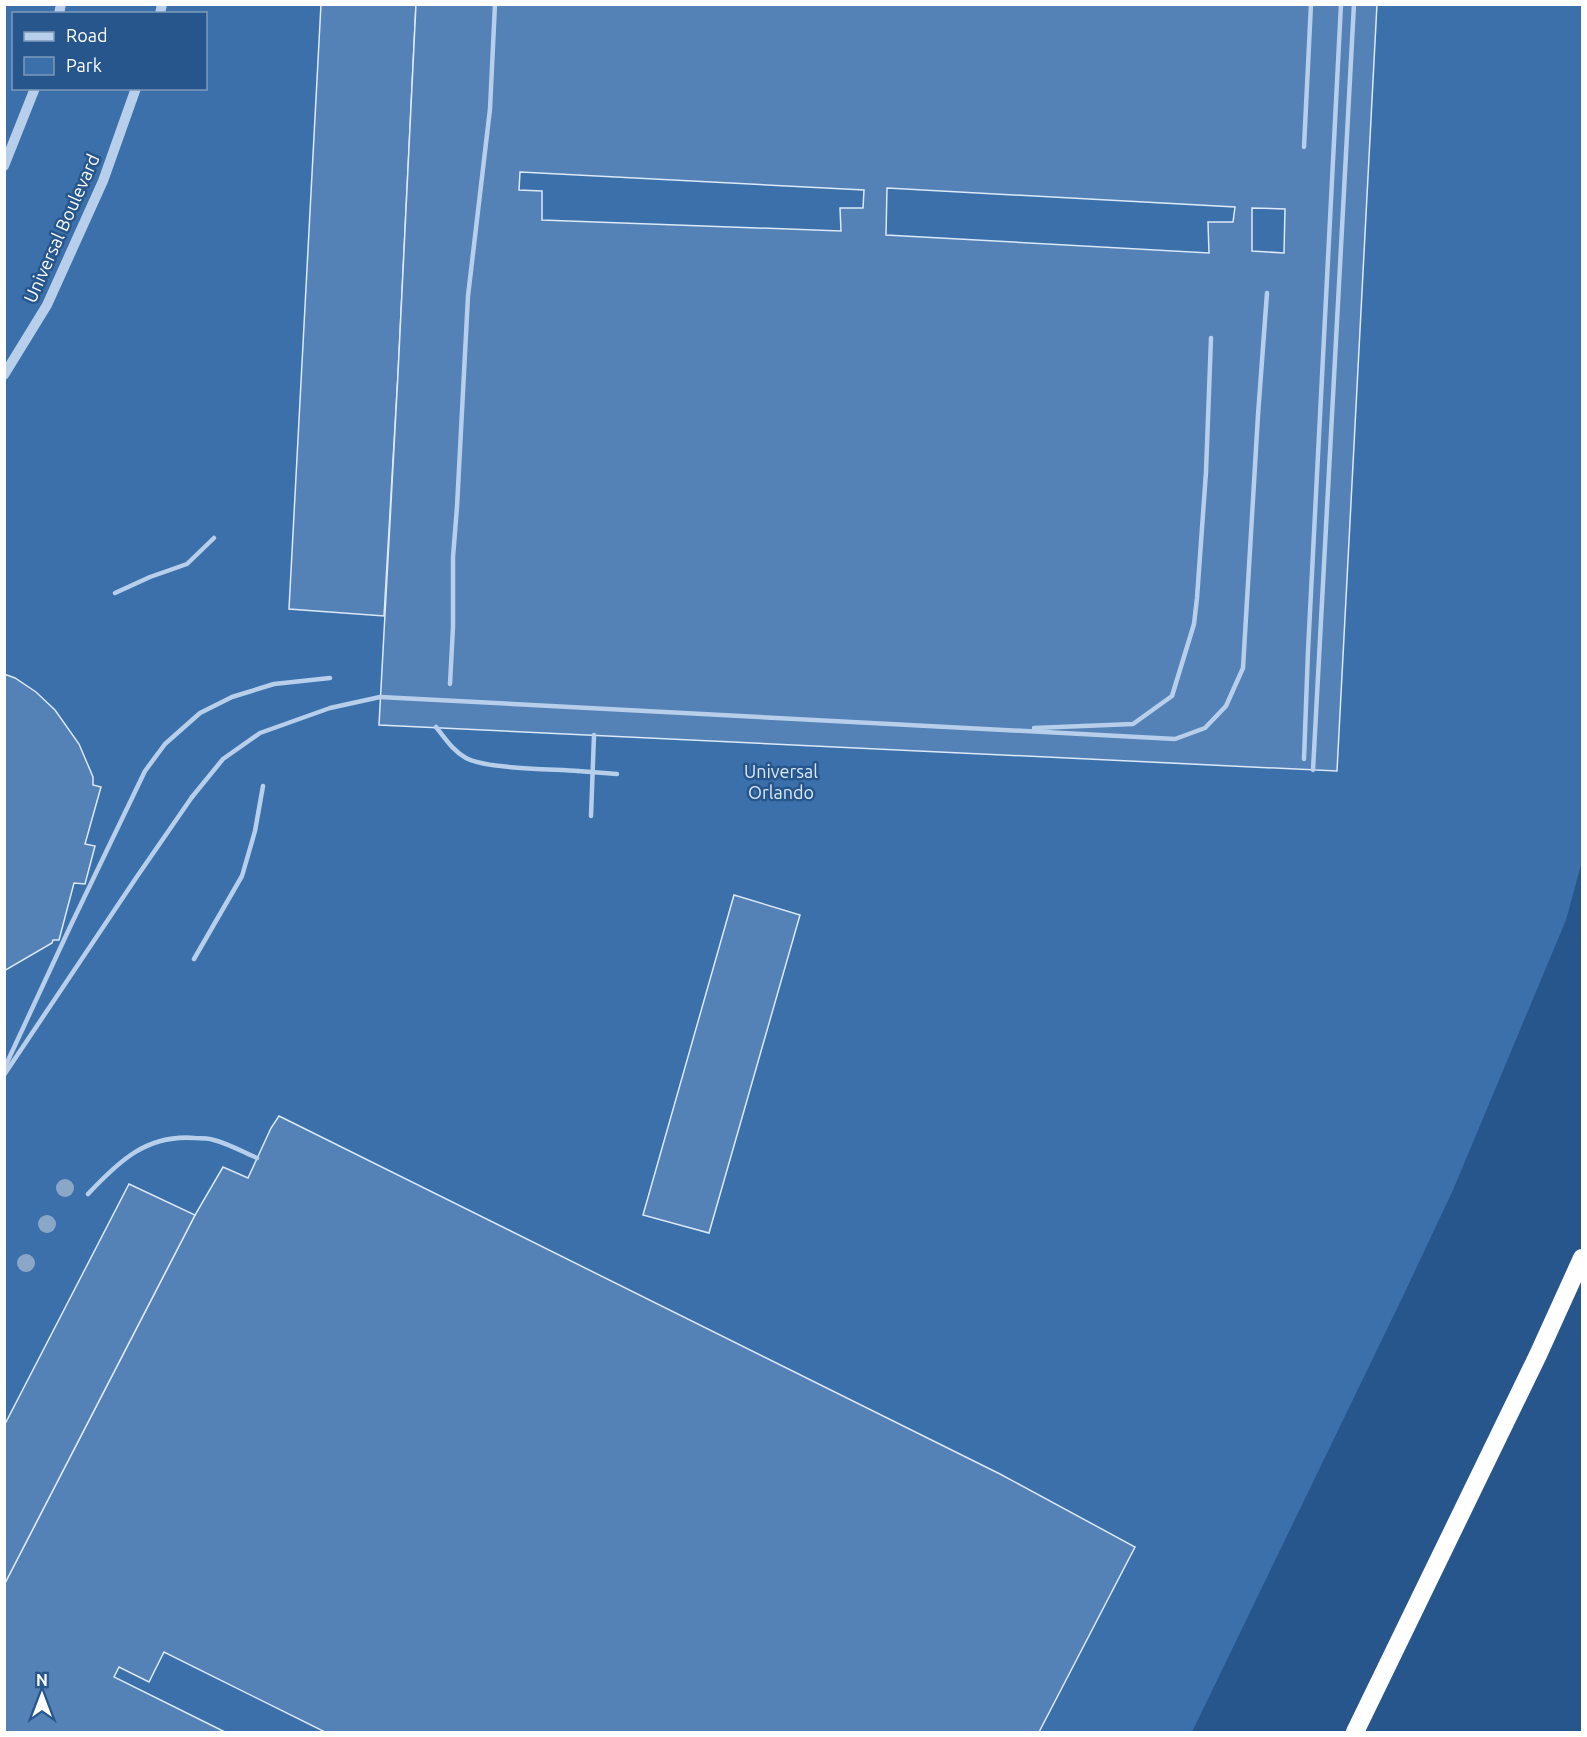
<svg xmlns="http://www.w3.org/2000/svg" width="1587" height="1737" viewBox="0 0 1587 1737" font-family="Ubuntu,sans-serif">
<style>
.green{fill:#3b70aa;fill-rule:evenodd}
.building{fill:#5481b6;stroke:#dbe9f8;stroke-width:1.5;fill-rule:evenodd}
.lines{fill:none;stroke-linecap:round;stroke-linejoin:round}
.service{stroke:#b7cfea;stroke-width:4.5}
.tertiary{stroke:#b7cfea;stroke-width:10}
.motorway{stroke:#fff;stroke-width:18}
.service-bridge{stroke:#b7cfea;stroke-width:4.5}
.tree{fill:#8aa7c8}
.labels{text-anchor:middle;dominant-baseline:central;stroke-width:5;stroke-linejoin:round;paint-order:stroke}
.street-label{font-size:18px;fill:#fff;stroke:#27568d}
.park-label{font-size:18px;fill:#dbe9f8;stroke:#27568d}
</style>
<rect width="100%" height="100%" fill="#27568d"/>
<path class="green" d="M 5,5 L 1582,5 L 1582,861 L 1566,920 L 1453,1190 L 1405,1292 L 1192,1732 L 5,1732 ZM 14,14 L 206,14 L 206,88 L 14,88 Z"/>
<g class="building">
<path d="M 321,4 L 416,4 L 398,374 L 384,616 L 289,609 Z"/>
<path d="M 416,4 L 1377,4 L 1337,771 L 379,725 L 398,374 ZM 520,172 L 864,190 L 863,208 L 840,208 L 841,231 L 542,220 L 542,191 L 519,190 ZM 887,188 L 1235,207 L 1233,222 L 1208,222 L 1209,253 L 886,235 ZM 1252,208 L 1285,209 L 1284,253 L 1252,251 Z"/>
<path d="M 4,674 L 15,678 L 36,692 L 55,710 L 79,744 L 93,777 L 93,785 L 101,787 L 85,844 L 95,846 L 85,884 L 74,883 L 59,940 L 53,940 L 52,943 L 4,971 Z"/>
<path d="M 734,895 L 800,915 L 709,1233 L 643,1215 Z"/>
<path d="M 279,1116 L 1000,1474 L 1135,1547 L 1039,1732 L 325,1732 L 164,1652 L 149,1682 L 119,1667 L 114,1677 L 225,1732 L 4,1732 L 4,1585 L 195,1215 L 223,1167 L 248,1178 L 271,1128 Z"/>
<path d="M 129,1184 L 195,1215 L 4,1585 L 4,1426 Z"/>
</g>
<g class="lines">
<g class="service">
<path d="M 1304,147 L 1311,4"/>
<path d="M 115,593 L 150,577 L 187,564 L 214,538"/>
<path d="M 450,684 L 453,627 L 453,557 L 457,507 L 468,296 L 490,109 L 495,4"/>
<path d="M 380,697 L 1175,739 L 1205,728 L 1226,706 L 1243,668 L 1258,415 L 1267,293"/>
<path d="M 436,727 C 445,738 453,751 466,758 C 486,769 552,769 578,771"/>
<path d="M 1034,728 L 1133,724 L 1172,696 L 1194,624 L 1197,598 L 1206,472 L 1211,338"/>
<path d="M 1304,759 L 1308,651 L 1341,4"/>
<path d="M 1313,770 L 1354,4"/>
<path d="M 591,816 L 594,735"/>
<path d="M 194,959 L 242,876 L 255,831 L 263,786"/>
<path d="M 4,1069 L 70,927 L 145,771 L 165,744 L 200,713 L 232,697 L 274,684 L 330,678"/>
<path d="M 4,1075 L 136,878 L 192,797"/>
<path d="M 88,1194 C 119,1161 147,1134 195,1138 C 201,1138 208,1138 214,1140 C 229,1144 243,1152 257,1158"/>
</g>
<g class="tertiary">
<path d="M 59,14 L 61,4"/>
<path d="M 160,14 L 162,4"/>
<path d="M 4,166 L 35,88"/>
<path d="M 4,375 L 47,305 L 103,181 L 136,88"/>
</g>
<path class="motorway" d="M 1355,1732 L 1538,1355 L 1582,1258"/>
<g class="service-bridge">
<path d="M 578,771 L 617,774"/>
<path d="M 192,797 L 223,759 L 260,733 L 330,708 L 380,697"/>
</g>
</g>
<g class="tree">
<circle cx="65" cy="1188" r="9"/>
<circle cx="47" cy="1224" r="9"/>
<circle cx="26" cy="1263" r="9"/>
</g>
<g class="labels">
<g class="street-label">
<text transform="translate(61 228) rotate(-66)">Universal Boulevard</text>
</g>
<g class="park-label">
<text x="781" y="771">Universal<tspan x="781" dy="21">Orlando</tspan></text>
</g>
</g>
<rect width="1587" height="1737" fill="none" stroke="#ffffff" stroke-width="12"/>
<rect x="12" y="12" width="195" height="78" fill="#27568d" stroke="#7d9abb" stroke-width="1.5"/>
<rect x="24" y="32" width="30" height="9" fill="#b7cfea" stroke="#7d9abb" stroke-width="1.5"/>
<text x="66" y="42" font-size="18" fill="#ffffff">Road</text>
<rect x="24" y="57" width="30" height="18" fill="#3b70aa" stroke="#7d9abb" stroke-width="1.5"/>
<text x="66" y="72" font-size="18" fill="#ffffff">Park</text>
<g transform="translate(42 1695)" stroke="#27568d" stroke-width="4.5" paint-order="stroke">
<path d="M0-4.5L10 22L0 15L-10 22Z" fill="#ffffff"/>
<text y="-9" font-size="16" font-weight="bold" text-anchor="middle" fill="#ffffff">N</text>
</g>
</svg>
